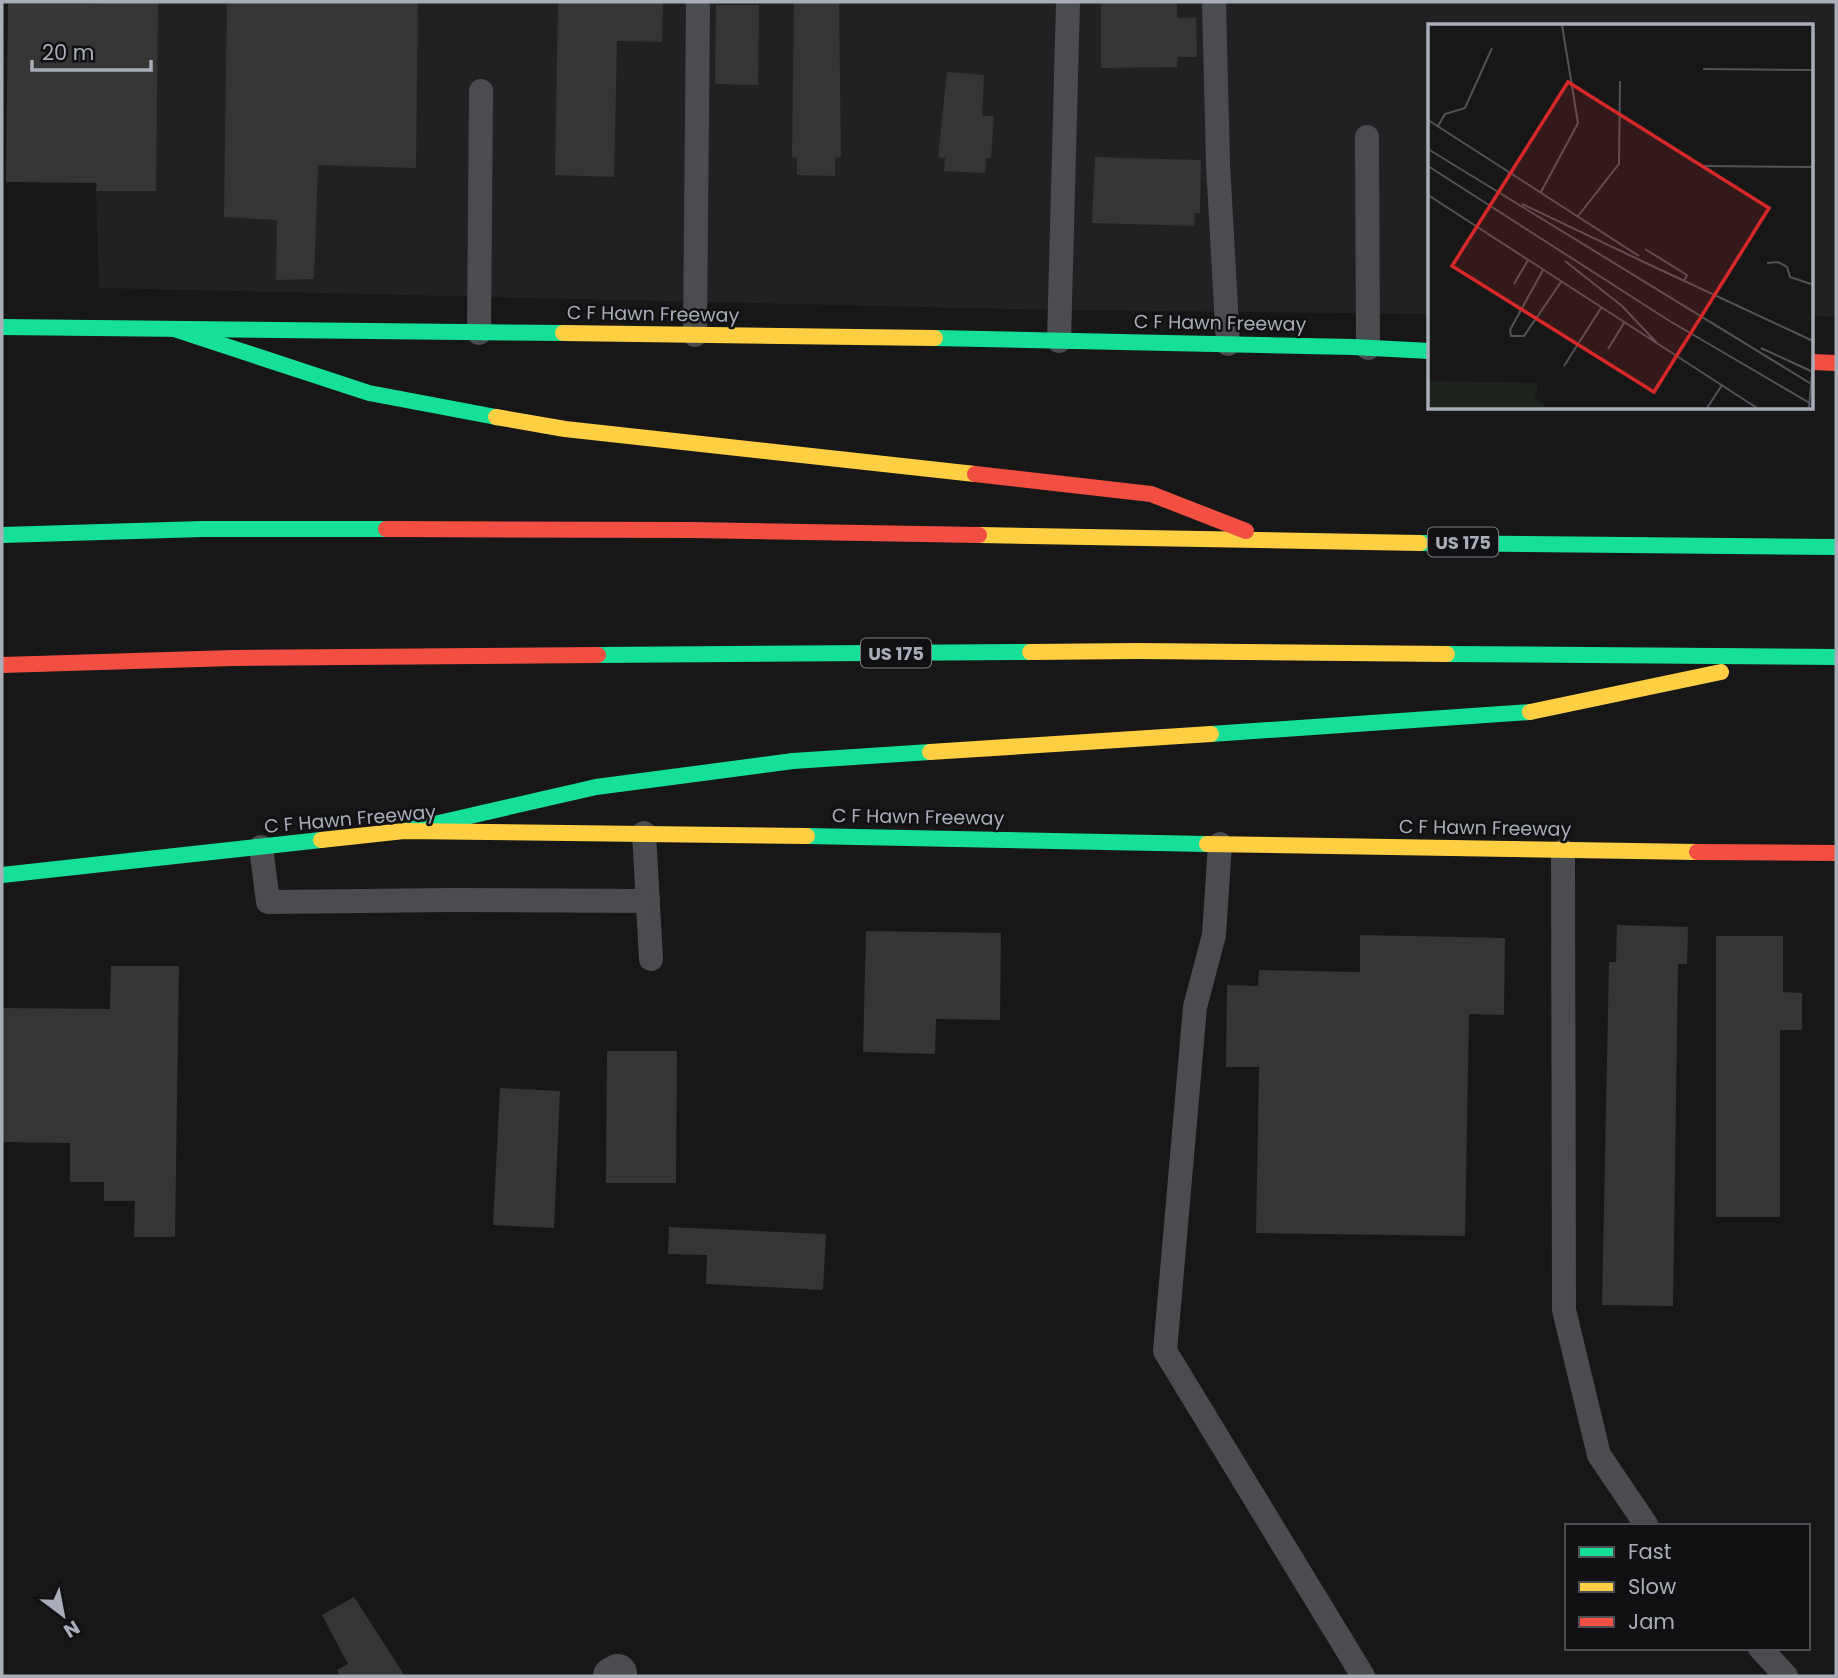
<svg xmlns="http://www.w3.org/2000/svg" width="1838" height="1678" viewBox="0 0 1838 1678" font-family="Poppins,sans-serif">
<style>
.built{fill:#212123}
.building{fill:#353536}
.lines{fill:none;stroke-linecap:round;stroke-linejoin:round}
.lane{stroke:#4b4c50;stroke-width:24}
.street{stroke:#4b4c50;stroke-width:38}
.fast{stroke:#16e098;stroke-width:16}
.slow{stroke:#ffcf43;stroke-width:16}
.jam{stroke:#f24e42;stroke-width:16}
.labels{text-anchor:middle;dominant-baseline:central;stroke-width:5;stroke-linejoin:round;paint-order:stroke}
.shield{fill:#111113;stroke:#7b7e86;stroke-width:2}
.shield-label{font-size:18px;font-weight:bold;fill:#a8adb8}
.street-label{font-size:19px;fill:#a8adb8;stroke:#111113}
.inset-road{fill:none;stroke:#515357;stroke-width:2}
.view{fill:#d62828;fill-opacity:0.15;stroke:#d62828;stroke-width:3.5}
.inset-edge{fill:none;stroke:#a8adb8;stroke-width:3.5}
</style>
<rect width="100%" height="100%" fill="#171717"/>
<path class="built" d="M 90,2 L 1836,2 L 1836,317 L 1812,316 L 1812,26 L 1430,26 L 1430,314 L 1054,310 L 99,288 Z"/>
<g class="building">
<path d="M 100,2 L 158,2 L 156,191 L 96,191 L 97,183 L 6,182 L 8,4 L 99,4 Z"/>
<path d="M 227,2 L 418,2 L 416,168 L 318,165 L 314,279 L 276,280 L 277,220 L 224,217 Z"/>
<path d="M 558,2 L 663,2 L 662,42 L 617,41 L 614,177 L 555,175 Z"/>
<path d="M 794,2 L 839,2 L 841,157 L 835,158 L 835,176 L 797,175 L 797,158 L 792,157 Z"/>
<path d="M 1101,2 L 1177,2 L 1177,18 L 1196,18 L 1197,57 L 1178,57 L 1177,67 L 1101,68 Z"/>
<path d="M 716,5 L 759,5 L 758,85 L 715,84 Z"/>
<path d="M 947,72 L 984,75 L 982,116 L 994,116 L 991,158 L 986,158 L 985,173 L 944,171 L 945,158 L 938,157 Z"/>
<path d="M 1095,157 L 1201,160 L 1200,213 L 1195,213 L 1194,226 L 1092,223 Z"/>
<path d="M 1617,925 L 1688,927 L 1687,964 L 1678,964 L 1673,1306 L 1602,1305 L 1609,962 L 1616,962 Z"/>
<path d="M 866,931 L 1001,933 L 1000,1020 L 936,1019 L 935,1054 L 863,1052 Z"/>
<path d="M 1360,935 L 1505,938 L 1504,1015 L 1469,1014 L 1465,1236 L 1256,1233 L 1259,1067 L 1226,1067 L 1227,985 L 1258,986 L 1259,970 L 1360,972 Z"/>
<path d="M 1716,936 L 1783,936 L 1783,992 L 1802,993 L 1802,1030 L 1780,1030 L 1780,1217 L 1716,1217 Z"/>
<path d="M 111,966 L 179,966 L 175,1237 L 134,1237 L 135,1201 L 104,1201 L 104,1182 L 70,1182 L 70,1143 L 2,1142 L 2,1008 L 110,1009 Z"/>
<path d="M 607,1051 L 677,1051 L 676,1183 L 606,1183 Z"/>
<path d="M 500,1088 L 560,1091 L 554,1228 L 493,1225 Z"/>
<path d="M 669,1227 L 826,1234 L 823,1290 L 706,1284 L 707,1255 L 668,1254 Z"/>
<path d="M 354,1597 L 405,1676 L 340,1676 L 337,1670 L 348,1664 L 322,1615 Z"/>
</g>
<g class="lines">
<g class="lane">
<path d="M 1214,2 L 1218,164 L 1228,344"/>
<path d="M 1367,137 L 1368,348"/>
<path d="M 479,333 L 481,91"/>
<path d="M 695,335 L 698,2"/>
<path d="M 1059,341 L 1068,2"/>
<path d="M 644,833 L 651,959"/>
<path d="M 1220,844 L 1214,935 L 1195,1007 L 1165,1351 L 1363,1676"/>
<path d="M 261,847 L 268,902 L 453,900 L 648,901"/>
<path d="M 1563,851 L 1564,1310 L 1599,1455 L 1647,1526"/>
<path d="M 1760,1648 L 1786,1676"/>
</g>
<path class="street" d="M 612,1676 L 618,1673"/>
<g class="fast">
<path d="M 2,327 L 563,333"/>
<path d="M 174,329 L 369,393 L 496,417"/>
<path d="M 935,338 L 1353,347 L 1430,351"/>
<path d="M 2,535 L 202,529 L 386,529"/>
<path d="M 1420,543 L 1836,547"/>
<path d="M 1447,654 L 1836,657"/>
<path d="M 598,655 L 1030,652"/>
<path d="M 1211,734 L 1530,712"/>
<path d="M 404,831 L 596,787 L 793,761 L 930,752"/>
<path d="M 807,836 L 1207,844"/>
<path d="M 2,875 L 321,840"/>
</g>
<g class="slow">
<path d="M 563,333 L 935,338"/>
<path d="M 496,417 L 565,429 L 975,474"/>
<path d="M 979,535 L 1420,543"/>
<path d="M 1030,652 L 1138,651 L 1447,654"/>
<path d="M 1530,712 L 1721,672"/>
<path d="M 930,752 L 1211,734"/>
<path d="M 321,840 L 404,831 L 807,836"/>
<path d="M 1207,844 L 1697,852"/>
</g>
<g class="jam">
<path d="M 1812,362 L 1836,363"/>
<path d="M 975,474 L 1151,494 L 1246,531"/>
<path d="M 386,529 L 692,530 L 979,535"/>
<path d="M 2,665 L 233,658 L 598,655"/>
<path d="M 1697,852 L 1836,853"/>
</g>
</g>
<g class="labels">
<g class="shield">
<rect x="1428" y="527.5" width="70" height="29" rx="5"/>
<rect x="861" y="638.5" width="70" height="29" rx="5"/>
</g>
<g class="shield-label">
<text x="1463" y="542">US 175</text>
<text x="896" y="653">US 175</text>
</g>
<g class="street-label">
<text transform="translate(653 314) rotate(1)">C F Hawn Freeway</text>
<text transform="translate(1220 323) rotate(1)">C F Hawn Freeway</text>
<text transform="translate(918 817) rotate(1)">C F Hawn Freeway</text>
<text transform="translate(350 819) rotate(-5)">C F Hawn Freeway</text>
<text transform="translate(1485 828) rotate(1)">C F Hawn Freeway</text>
</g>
</g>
<g transform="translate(1428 24)">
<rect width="385" height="385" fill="#171717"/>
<path d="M 0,357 L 110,359 L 107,375 L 120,384 L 0,384 Z" fill="#1d241e"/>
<path class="inset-road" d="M 275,45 L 385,46M 0,96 L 211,232M 10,102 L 17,90 L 37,84 L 64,24M 0,125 L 385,361M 0,142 L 240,296 L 385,381M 273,142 L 385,143M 113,168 L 150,99 L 134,1M 0,171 L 329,384M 94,180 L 239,249M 150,192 L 191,140 L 192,57M 217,225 L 259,251 L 256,257M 137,237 L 194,282 L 230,320M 339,239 L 350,238 L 359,243 L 362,253 L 383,260M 115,246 L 82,306 L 83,312 L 96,312 L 133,258M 233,246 L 385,317M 86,260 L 100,236M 333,324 L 385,348M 180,325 L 196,299M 136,342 L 173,284M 279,384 L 294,361M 381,384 L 385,338"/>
<path class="view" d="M 140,58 L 341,184 L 226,368 L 24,242 Z"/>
<rect width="385" height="385" class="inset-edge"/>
</g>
<rect width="1838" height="1678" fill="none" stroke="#a8adb8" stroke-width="7"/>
<rect x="1565" y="1524" width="245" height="126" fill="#111113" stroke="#4d4f55" stroke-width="2"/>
<rect x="1579" y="1547" width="35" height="10" fill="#16e098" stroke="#4d4f55" stroke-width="2"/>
<text x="1628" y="1559" font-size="21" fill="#a8adb8">Fast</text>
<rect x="1579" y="1582" width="35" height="10" fill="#ffcf43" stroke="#4d4f55" stroke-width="2"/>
<text x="1628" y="1594" font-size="21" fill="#a8adb8">Slow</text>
<rect x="1579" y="1617" width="35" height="10" fill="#f24e42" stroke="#4d4f55" stroke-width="2"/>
<text x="1628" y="1629" font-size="21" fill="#a8adb8">Jam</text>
<g transform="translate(63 1615) rotate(148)" stroke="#111113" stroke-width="5" paint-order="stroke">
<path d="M0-5L12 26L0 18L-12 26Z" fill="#a8adb8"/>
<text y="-10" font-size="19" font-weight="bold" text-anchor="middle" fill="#a8adb8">N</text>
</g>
<path d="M32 60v10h119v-10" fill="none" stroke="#a8adb8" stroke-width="3.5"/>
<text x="42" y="60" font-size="21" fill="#a8adb8" stroke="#111113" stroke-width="5" paint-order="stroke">20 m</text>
</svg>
